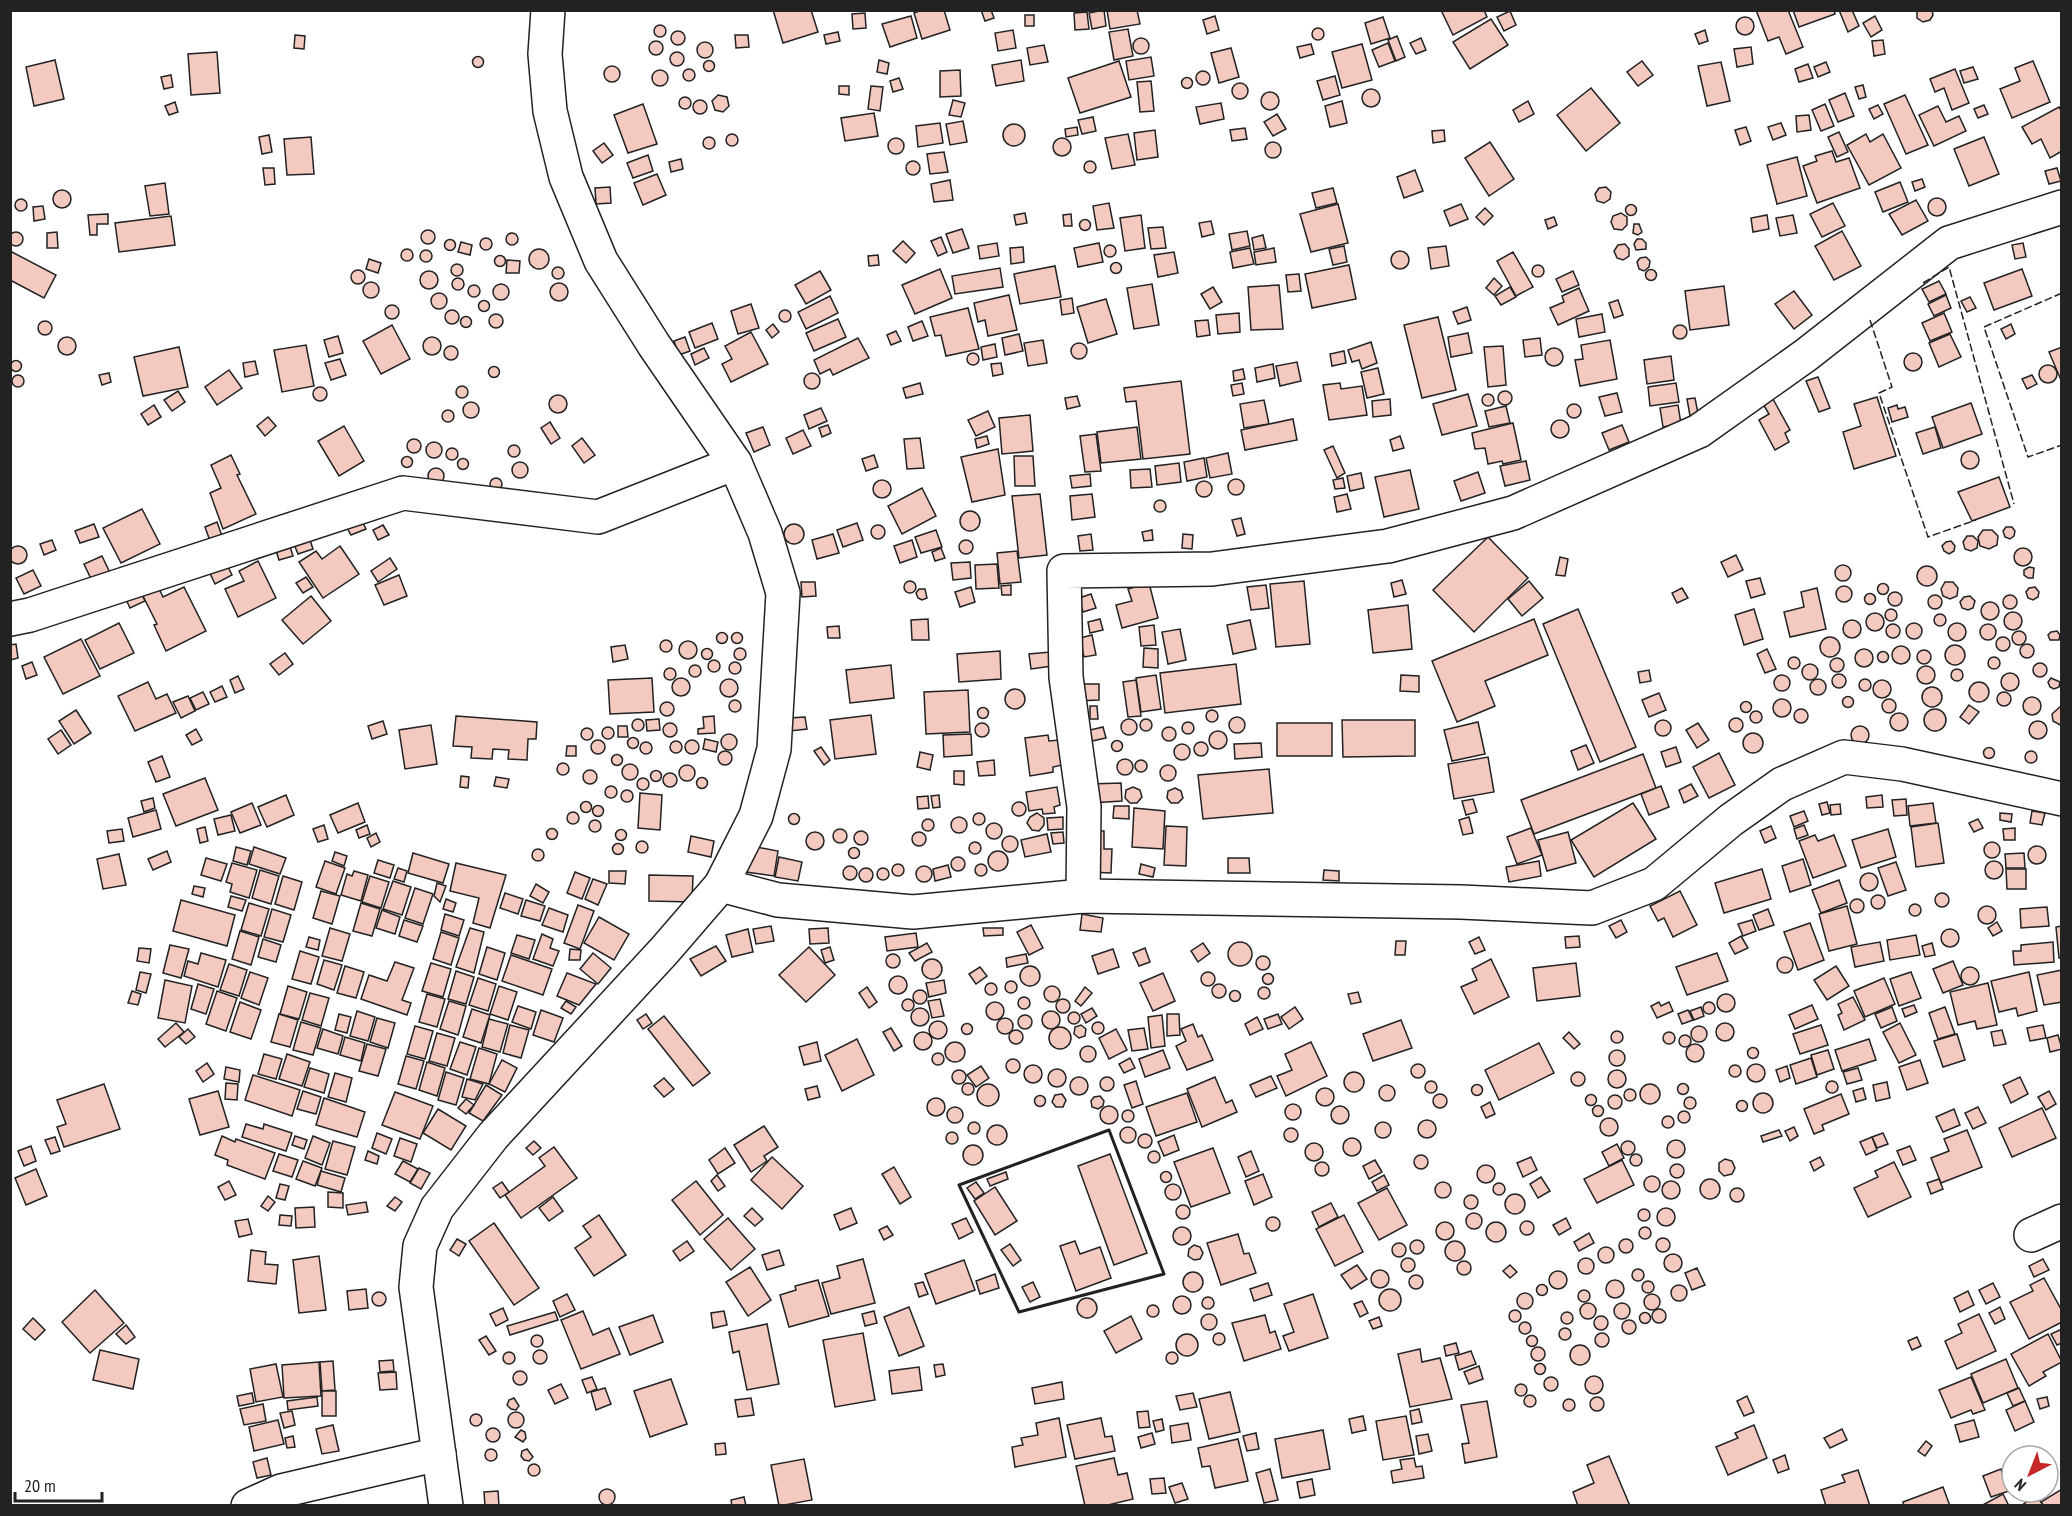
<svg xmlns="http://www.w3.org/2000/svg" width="2072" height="1516" viewBox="0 0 2072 1516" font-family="'PT Sans Narrow',sans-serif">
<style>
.building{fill:#f3c9c0;stroke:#222;stroke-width:1.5}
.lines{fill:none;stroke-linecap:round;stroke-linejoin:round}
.minor-casing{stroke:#222;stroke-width:36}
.minor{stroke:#fff;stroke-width:33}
.fence{stroke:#222;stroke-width:1.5;stroke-dasharray:8 3;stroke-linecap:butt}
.wall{stroke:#222;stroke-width:3}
</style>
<rect width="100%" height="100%" fill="#fff"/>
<g class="building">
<path d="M 773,10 L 811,10 L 818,32 L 783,43 Z"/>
<path d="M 922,10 L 944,10 L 950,30 L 922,39 L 914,13 Z"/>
<path d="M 981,10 L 991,10 L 994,18 L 985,21 Z"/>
<path d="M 1104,10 L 1106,26 L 1092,29 L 1089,13 Z"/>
<path d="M 1107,10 L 1137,10 L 1140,24 L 1110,29 Z"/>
<path d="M 1441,10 L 1484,10 L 1487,17 L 1453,35 Z"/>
<path d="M 1756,10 L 1788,10 L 1803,47 L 1786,54 L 1779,37 L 1768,41 Z"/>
<path d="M 1793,10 L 1834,10 L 1835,14 L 1799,27 Z"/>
<path d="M 1839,10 L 1852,10 L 1859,26 L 1848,32 Z"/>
<path d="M 1917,10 L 1932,10 L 1933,15 L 1930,20 L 1923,22 L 1917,18 Z"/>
<path d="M 1510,11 L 1516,25 L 1504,31 L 1497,17 Z"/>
<path d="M 1087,12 L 1089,29 L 1075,30 L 1074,13 Z"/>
<path d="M 865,13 L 866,28 L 853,29 L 852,14 Z"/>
<rect x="1025" y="15" width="9" height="11"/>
<path d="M 911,16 L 917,38 L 890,47 L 882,24 Z"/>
<path d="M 1215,16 L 1219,30 L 1207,34 L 1203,20 Z"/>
<path d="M 1875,16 L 1882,30 L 1871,37 L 1863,23 Z"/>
<circle cx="1745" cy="26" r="9"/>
<path d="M 1383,17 L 1390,38 L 1371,44 L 1365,23 Z"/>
<path d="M 1491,19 L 1508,45 L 1470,69 L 1453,42 Z"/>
<circle cx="660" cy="31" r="6"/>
<circle cx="1318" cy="34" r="6"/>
<path d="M 1128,29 L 1133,56 L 1114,60 L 1109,32 Z"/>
<path d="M 1013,30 L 1016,48 L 998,51 L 995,33 Z"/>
<path d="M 1705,30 L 1708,41 L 1699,44 L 1695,34 Z"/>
<circle cx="678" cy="38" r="7"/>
<path d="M 838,32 L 840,41 L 826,44 L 824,35 Z"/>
<path d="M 295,35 L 305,36 L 304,49 L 294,48 Z"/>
<path d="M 735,35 L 748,35 L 749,47 L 736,48 Z"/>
<path d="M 1397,36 L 1405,57 L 1396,61 L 1388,40 Z"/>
<circle cx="1141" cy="46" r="8"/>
<path d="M 1421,38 L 1426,50 L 1416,54 L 1410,43 Z"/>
<path d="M 1883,40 L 1885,54 L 1874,56 L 1872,41 Z"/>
<circle cx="656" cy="48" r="7"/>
<circle cx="705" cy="50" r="8"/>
<path d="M 1388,43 L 1395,61 L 1379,67 L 1372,50 Z"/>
<path d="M 1311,44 L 1314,54 L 1300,58 L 1297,47 Z"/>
<path d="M 1362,44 L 1372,80 L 1342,88 L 1332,52 Z"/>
<path d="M 1044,45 L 1048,62 L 1030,65 L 1027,48 Z"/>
<path d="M 1751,47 L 1753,64 L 1737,67 L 1734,49 Z"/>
<path d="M 1231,48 L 1239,77 L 1219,83 L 1211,53 Z"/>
<path d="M 217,52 L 220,93 L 191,95 L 188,54 Z"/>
<circle cx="677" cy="59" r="7"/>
<circle cx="478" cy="62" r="5.5"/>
<path d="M 1151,57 L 1154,76 L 1129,80 L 1126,61 Z"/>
<path d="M 55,60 L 64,99 L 34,106 L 26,67 Z"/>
<path d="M 879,60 L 889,63 L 887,74 L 877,72 Z"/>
<path d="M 1021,60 L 1024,81 L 996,86 L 992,65 Z"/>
<circle cx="709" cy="66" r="5.5"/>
<path d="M 1119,61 L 1131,97 L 1080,113 L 1068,78 Z"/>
<path d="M 1642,61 L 1653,75 L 1638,86 L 1627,72 Z"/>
<path d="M 2033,61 L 2050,102 L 2012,118 L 2000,89 L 2020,81 L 2015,68 Z"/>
<path d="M 1721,62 L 1730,101 L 1707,106 L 1698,66 Z"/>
<path d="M 1826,62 L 1830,72 L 1818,77 L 1814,67 Z"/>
<path d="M 1808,64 L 1813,78 L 1799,82 L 1795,69 Z"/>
<circle cx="612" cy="74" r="8"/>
<path d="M 1973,67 L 1978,79 L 1964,83 L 1960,71 Z"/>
<circle cx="689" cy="75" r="6"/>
<path d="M 1955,69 L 1969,103 L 1952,110 L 1944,88 L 1935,92 L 1930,79 Z"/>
<path d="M 960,70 L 961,96 L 940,97 L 940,71 Z"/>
<circle cx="660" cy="78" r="8"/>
<circle cx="1203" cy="78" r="7"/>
<path d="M 171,75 L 173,87 L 164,89 L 161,77 Z"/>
<path d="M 1335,76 L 1340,95 L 1323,100 L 1317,81 Z"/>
<circle cx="1187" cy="83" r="5.5"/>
<path d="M 899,78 L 903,89 L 893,92 L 890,81 Z"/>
<path d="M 1151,81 L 1154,111 L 1140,112 L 1137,82 Z"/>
<circle cx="1240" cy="91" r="8"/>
<path d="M 1863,85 L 1866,97 L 1859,99 L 1855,87 Z"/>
<path d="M 839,86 L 849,86 L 849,95 L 839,94 Z"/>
<path d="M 871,86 L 883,87 L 880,111 L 868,109 Z"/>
<path d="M 1591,88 L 1620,123 L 1586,151 L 1557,115 Z"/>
<circle cx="1371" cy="98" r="9"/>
<circle cx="1270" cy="101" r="9"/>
<path d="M 1845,93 L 1854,116 L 1838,122 L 1829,100 Z"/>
<path d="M 718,95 L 727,97 L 729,106 L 723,112 L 715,110 L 712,101 Z"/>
<path d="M 1905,95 L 1928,145 L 1906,154 L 1884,104 Z"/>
<circle cx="685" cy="103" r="6"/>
<path d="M 953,100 L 965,103 L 961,117 L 949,115 Z"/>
<circle cx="700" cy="107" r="7"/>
<path d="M 1342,101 L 1347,123 L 1330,127 L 1325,106 Z"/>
<path d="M 1528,101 L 1534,114 L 1519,122 L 1513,110 Z"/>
<path d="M 175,102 L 178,112 L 169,115 L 165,106 Z"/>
<path d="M 1221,103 L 1224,119 L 1200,124 L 1196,107 Z"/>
<path d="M 643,104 L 657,144 L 628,153 L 614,115 Z"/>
<path d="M 1825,104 L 1834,126 L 1821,131 L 1812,110 Z"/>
<path d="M 1878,105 L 1883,114 L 1874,119 L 1869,109 Z"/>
<path d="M 1984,105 L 1988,114 L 1978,118 L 1974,109 Z"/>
<path d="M 1938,106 L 1946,122 L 1959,116 L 1966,131 L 1934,146 L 1919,115 Z"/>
<path d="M 2059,107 L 2062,112 L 2062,151 L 2050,158 L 2041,139 L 2032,144 L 2022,127 Z"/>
<path d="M 874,113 L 878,136 L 845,141 L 841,118 Z"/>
<path d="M 1277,114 L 1286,129 L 1273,136 L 1264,122 Z"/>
<path d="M 1809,115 L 1811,130 L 1797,132 L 1796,116 Z"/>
<path d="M 1093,117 L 1096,131 L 1082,134 L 1078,120 Z"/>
<path d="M 963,121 L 967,142 L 950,145 L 946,124 Z"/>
<path d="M 940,123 L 943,143 L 918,147 L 916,126 Z"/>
<path d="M 1781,123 L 1786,135 L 1773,140 L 1768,127 Z"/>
<circle cx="1014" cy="135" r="11"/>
<path d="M 1077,127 L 1078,135 L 1066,137 L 1065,129 Z"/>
<path d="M 1746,127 L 1751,141 L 1740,145 L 1735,130 Z"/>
<path d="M 1245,128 L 1247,139 L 1232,141 L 1230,130 Z"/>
<path d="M 1155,130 L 1158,157 L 1137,160 L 1134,133 Z"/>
<path d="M 1444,130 L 1445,141 L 1433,143 L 1432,131 Z"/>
<path d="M 1839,132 L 1848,152 L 1837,157 L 1828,137 Z"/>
<path d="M 1128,134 L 1135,165 L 1112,169 L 1105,138 Z"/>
<path d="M 1866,134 L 1870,142 L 1883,134 L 1901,168 L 1869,185 L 1847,145 Z"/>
<circle cx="732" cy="140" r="6"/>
<path d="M 269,135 L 272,152 L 262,154 L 259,137 Z"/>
<circle cx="709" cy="143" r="6"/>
<path d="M 311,137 L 314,174 L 287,175 L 284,139 Z"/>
<path d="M 1984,137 L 1999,174 L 1969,186 L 1954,149 Z"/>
<circle cx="1062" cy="147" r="9"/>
<circle cx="896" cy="146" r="8"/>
<path d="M 1490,142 L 1514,179 L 1489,196 L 1465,158 Z"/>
<circle cx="1273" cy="150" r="8"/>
<path d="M 604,143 L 613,155 L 602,163 L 593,151 Z"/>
<path d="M 1832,151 L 1836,162 L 1849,158 L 1860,188 L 1817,203 L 1803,166 L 1817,161 L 1815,156 Z"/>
<path d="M 944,152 L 948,172 L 930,174 L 927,154 Z"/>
<path d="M 648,155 L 653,171 L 633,178 L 627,163 Z"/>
<path d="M 1797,157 L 1807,196 L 1777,204 L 1767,165 Z"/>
<path d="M 681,159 L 683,169 L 671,172 L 669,162 Z"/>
<circle cx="1090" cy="167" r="6"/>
<circle cx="913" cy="168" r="7"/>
<path d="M 263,168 L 274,168 L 275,184 L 265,185 Z"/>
<path d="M 2057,168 L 2061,181 L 2049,184 L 2045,171 Z"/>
<path d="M 1415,170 L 1423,191 L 1404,198 L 1397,177 Z"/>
<path d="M 657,174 L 666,195 L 643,205 L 634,183 Z"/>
<path d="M 1922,179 L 1925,187 L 1915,191 L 1912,182 Z"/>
<path d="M 950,180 L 953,200 L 934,202 L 931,184 Z"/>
<path d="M 1900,182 L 1908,202 L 1883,212 L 1875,192 Z"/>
<path d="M 165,183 L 169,214 L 150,216 L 145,186 Z"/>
<path d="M 610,187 L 611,203 L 596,204 L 595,188 Z"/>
<path d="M 1606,187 L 1611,192 L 1610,199 L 1604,203 L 1597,201 L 1595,194 L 1599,188 Z"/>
<path d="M 1333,188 L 1337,203 L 1316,208 L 1312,193 Z"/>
<circle cx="62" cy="199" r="9"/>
<circle cx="1937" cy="207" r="9"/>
<circle cx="21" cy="205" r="6"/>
<path d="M 1916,200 L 1928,221 L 1902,235 L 1889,214 Z"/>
<path d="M 1109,203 L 1114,228 L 1097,230 L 1093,206 Z"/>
<path d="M 1833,203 L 1845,226 L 1822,237 L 1810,214 Z"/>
<path d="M 1338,204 L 1348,243 L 1311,252 L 1300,214 Z"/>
<path d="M 1461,204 L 1468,219 L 1450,226 L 1444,211 Z"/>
<circle cx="1631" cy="210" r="5.5"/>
<path d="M 43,206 L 45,219 L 34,221 L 33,207 Z"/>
<path d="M 1485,208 L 1493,216 L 1484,225 L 1476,217 Z"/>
<path d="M 1025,213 L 1027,223 L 1016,225 L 1014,215 Z"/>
<path d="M 1621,213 L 1627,217 L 1627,225 L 1622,230 L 1614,229 L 1611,222 L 1613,216 Z"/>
<path d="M 108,214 L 108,224 L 97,224 L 97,235 L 90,235 L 88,215 Z"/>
<path d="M 1071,214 L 1072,226 L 1064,226 L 1063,215 Z"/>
<path d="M 1141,215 L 1145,248 L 1125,251 L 1120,218 Z"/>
<path d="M 1767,215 L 1769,229 L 1753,232 L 1751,218 Z"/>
<path d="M 1793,215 L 1797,233 L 1780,236 L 1776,218 Z"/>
<path d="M 171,216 L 175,245 L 119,252 L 115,223 Z"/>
<path d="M 1554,217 L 1557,225 L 1548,229 L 1545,220 Z"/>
<circle cx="1085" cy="225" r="5.5"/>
<path d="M 1211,221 L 1214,234 L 1202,237 L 1199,223 Z"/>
<path d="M 1634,224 L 1639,224 L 1642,232 L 1638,235 L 1633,233 Z"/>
<path d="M 1163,227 L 1166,248 L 1151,249 L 1148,228 Z"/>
<path d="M 962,229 L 969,248 L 953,253 L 946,234 Z"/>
<circle cx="428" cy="237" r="7"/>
<path d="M 1247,231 L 1250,246 L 1232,250 L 1229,234 Z"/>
<path d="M 1842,231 L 1861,266 L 1834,280 L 1815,246 Z"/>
<path d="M 57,232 L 58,248 L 47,248 L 47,233 Z"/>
<circle cx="16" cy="239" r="7"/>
<circle cx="512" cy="239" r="6"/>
<path d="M 1263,235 L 1266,248 L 1254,250 L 1252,238 Z"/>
<path d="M 941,237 L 947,252 L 938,256 L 931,241 Z"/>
<circle cx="486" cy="244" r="6"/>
<path d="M 1637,239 L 1642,239 L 1646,243 L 1646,249 L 1636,250 L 1634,244 Z"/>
<circle cx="450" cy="245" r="5.5"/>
<path d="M 903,241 L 915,253 L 906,263 L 893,251 Z"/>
<path d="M 461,242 L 472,245 L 470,255 L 458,252 Z"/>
<path d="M 997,243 L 999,256 L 980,259 L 978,246 Z"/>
<path d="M 1099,243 L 1103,262 L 1078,267 L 1074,248 Z"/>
<path d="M 2023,243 L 2026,257 L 2015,259 L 2012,245 Z"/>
<path d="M 1625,244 L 1629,249 L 1629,256 L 1623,260 L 1617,258 L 1614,251 L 1618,245 Z"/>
<circle cx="1110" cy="251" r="6"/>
<path d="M 1344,246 L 1347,262 L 1333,265 L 1329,249 Z"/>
<path d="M 1446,246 L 1449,266 L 1431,269 L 1428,248 Z"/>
<path d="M 1023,247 L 1024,262 L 1011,264 L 1010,248 Z"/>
<path d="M 1250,248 L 1254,264 L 1233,268 L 1230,252 Z"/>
<path d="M 1274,248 L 1276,262 L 1256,265 L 1254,252 Z"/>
<circle cx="407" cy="255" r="6"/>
<circle cx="539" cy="259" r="10"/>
<circle cx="426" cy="256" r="6"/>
<path d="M 10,251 L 56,275 L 44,298 L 10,280 Z"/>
<circle cx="1400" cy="260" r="9"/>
<path d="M 1174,252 L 1178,273 L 1158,277 L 1154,255 Z"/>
<path d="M 1513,252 L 1533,287 L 1516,296 L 1497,261 Z"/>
<path d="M 878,255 L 879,265 L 869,266 L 868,256 Z"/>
<circle cx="500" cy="261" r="5.5"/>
<path d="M 1646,257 L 1650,261 L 1649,267 L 1644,271 L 1639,269 L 1637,262 L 1640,258 Z"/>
<path d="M 369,259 L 381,263 L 378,273 L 366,269 Z"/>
<path d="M 507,260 L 520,261 L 519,273 L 506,273 Z"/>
<circle cx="1116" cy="268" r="5.5"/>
<circle cx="457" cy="270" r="6"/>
<circle cx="1538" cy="271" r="6"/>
<path d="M 1349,265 L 1356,299 L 1312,308 L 1305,274 Z"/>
<path d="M 1055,266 L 1061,297 L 1020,304 L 1014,274 Z"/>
<circle cx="558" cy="273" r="6"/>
<path d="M 1000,268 L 1003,287 L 955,294 L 952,276 Z"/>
<path d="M 940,269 L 952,298 L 915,314 L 902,285 Z"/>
<path d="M 2022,269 L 2032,296 L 1994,310 L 1984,283 Z"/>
<circle cx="1651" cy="275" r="5.5"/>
<circle cx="358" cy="277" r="7"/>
<path d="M 820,271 L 831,290 L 806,304 L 795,285 Z"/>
<path d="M 1573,271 L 1579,285 L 1562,292 L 1556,279 Z"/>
<circle cx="429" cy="280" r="9"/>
<path d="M 1299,274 L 1301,291 L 1288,292 L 1286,275 Z"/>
<path d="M 1494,278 L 1502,286 L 1494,295 L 1486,288 Z"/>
<circle cx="458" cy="284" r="6"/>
<path d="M 1939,281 L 1946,294 L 1929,302 L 1922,289 Z"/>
<circle cx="371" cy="290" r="8"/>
<circle cx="559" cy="292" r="9"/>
<path d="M 1152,284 L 1159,325 L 1134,329 L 1127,288 Z"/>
<circle cx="501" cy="292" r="8"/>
<path d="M 1279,285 L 1283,329 L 1251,330 L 1248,287 Z"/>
<circle cx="474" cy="291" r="6"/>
<path d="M 1724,286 L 1729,325 L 1690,330 L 1685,291 Z"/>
<path d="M 1213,287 L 1222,302 L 1210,309 L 1201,294 Z"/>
<path d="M 1510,287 L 1516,297 L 1501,305 L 1495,296 Z"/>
<path d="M 1579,288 L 1589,311 L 1558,325 L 1550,308 L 1564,302 L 1562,296 Z"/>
<path d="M 1794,291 L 1812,315 L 1794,329 L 1775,304 Z"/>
<circle cx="439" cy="301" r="8"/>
<path d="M 1009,295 L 1017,330 L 988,336 L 985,320 L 978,322 L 974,303 Z"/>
<path d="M 1946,295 L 1951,308 L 1934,316 L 1928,304 Z"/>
<path d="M 830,296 L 838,313 L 806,329 L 798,312 Z"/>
<path d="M 1970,297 L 1976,308 L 1967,312 L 1961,301 Z"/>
<path d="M 1072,298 L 1074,313 L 1062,315 L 1060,300 Z"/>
<path d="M 1106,299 L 1117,334 L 1088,343 L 1077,307 Z"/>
<path d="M 1618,300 L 1623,315 L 1614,318 L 1609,303 Z"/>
<circle cx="484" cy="306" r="5.5"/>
<path d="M 751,304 L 759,328 L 738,334 L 731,311 Z"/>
<circle cx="392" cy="312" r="7"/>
<path d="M 1467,307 L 1471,320 L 1458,324 L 1453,312 Z"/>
<path d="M 968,308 L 979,349 L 946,356 L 941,335 L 935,336 L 930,317 Z"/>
<circle cx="785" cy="316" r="6"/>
<circle cx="452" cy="317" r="7"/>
<path d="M 1239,313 L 1240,332 L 1218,334 L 1216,315 Z"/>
<path d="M 1944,313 L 1952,332 L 1930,341 L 1922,323 Z"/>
<path d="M 1602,314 L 1605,332 L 1579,337 L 1576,319 Z"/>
<circle cx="496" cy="321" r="7"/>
<circle cx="466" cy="322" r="5.5"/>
<path d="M 1438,317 L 1456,390 L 1422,398 L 1404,325 Z"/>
<path d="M 838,319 L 846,337 L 814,351 L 806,333 Z"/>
<path d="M 1208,320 L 1210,335 L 1197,337 L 1195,321 Z"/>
<path d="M 922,321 L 928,336 L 913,341 L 908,327 Z"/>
<circle cx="45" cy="328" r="7"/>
<path d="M 712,323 L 718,339 L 695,348 L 689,332 Z"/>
<path d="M 773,324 L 779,332 L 772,338 L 766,330 Z"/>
<path d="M 2011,324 L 2015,334 L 2006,339 L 2001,329 Z"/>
<path d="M 392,325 L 410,359 L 381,374 L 363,341 Z"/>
<circle cx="1680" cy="332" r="7"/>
<path d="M 896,331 L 901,341 L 891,345 L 887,335 Z"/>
<path d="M 751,332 L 768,364 L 731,382 L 722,364 L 732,359 L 725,346 Z"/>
<path d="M 1468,333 L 1472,353 L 1451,357 L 1448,337 Z"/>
<path d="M 1019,334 L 1023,351 L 1005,355 L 1002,338 Z"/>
<path d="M 1950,334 L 1961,357 L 1939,367 L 1929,343 Z"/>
<path d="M 338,336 L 343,353 L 329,357 L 324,340 Z"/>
<circle cx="67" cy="346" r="9"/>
<path d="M 685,337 L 690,351 L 679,355 L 674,341 Z"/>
<circle cx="432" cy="346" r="9"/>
<path d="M 858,338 L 869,358 L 833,375 L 830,369 L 820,374 L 814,360 Z"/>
<path d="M 1540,338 L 1542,355 L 1525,357 L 1523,340 Z"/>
<path d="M 1043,340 L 1047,363 L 1028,366 L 1024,343 Z"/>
<path d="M 1610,340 L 1617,379 L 1580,386 L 1575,360 L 1583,359 L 1581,345 Z"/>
<path d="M 1371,342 L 1377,363 L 1362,369 L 1359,360 L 1352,362 L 1348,350 Z"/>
<circle cx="1079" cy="351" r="8"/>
<path d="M 995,344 L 997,357 L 983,360 L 981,347 Z"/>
<path d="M 306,345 L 314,386 L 282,392 L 274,350 Z"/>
<path d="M 1503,346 L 1506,385 L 1488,387 L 1484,347 Z"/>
<circle cx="451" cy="353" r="7"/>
<path d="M 179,347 L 188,387 L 143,396 L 134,357 Z"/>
<path d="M 2062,347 L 2062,380 L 2061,380 L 2049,352 Z"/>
<circle cx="1554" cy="357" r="9"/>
<path d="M 704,348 L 709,358 L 695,365 L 691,354 Z"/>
<path d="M 1344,351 L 1346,363 L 1332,366 L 1330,354 Z"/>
<circle cx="973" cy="359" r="6"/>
<circle cx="1913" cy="362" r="9"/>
<path d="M 1671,356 L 1674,380 L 1647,384 L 1644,360 Z"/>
<path d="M 340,359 L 346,375 L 331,380 L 325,363 Z"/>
<circle cx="16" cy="366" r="5.5"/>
<path d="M 255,361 L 258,374 L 245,377 L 243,363 Z"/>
<path d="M 1297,362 L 1301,381 L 1280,386 L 1276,366 Z"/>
<path d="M 1001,363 L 1003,374 L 993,376 L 991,364 Z"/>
<path d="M 1273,364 L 1275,378 L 1257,382 L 1255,368 Z"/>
<circle cx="2048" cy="374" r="9"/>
<circle cx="494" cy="372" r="5.5"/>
<path d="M 1378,368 L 1384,394 L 1367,398 L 1361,372 Z"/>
<path d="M 1243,369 L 1245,379 L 1234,381 L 1233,371 Z"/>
<path d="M 229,370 L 242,388 L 217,405 L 205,387 Z"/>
<path d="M 109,373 L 111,382 L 102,385 L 99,375 Z"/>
<circle cx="812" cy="381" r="8"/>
<circle cx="18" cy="381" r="6"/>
<path d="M 2032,375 L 2037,384 L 2027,389 L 2022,379 Z"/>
<path d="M 1818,377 L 1830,408 L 1819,412 L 1806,381 Z"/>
<path d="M 1181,381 L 1190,454 L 1143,459 L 1136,401 L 1126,402 L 1124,388 Z"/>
<path d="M 920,383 L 923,394 L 906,398 L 903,388 Z"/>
<path d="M 1242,383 L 1244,394 L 1233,396 L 1231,385 Z"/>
<path d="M 1340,383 L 1341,389 L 1362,386 L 1367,415 L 1329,420 L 1323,385 Z"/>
<path d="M 1676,383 L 1679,402 L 1650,406 L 1648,387 Z"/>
<circle cx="462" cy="392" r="6"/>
<circle cx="320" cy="394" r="7"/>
<path d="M 178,391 L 185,402 L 172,411 L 164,400 Z"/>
<circle cx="1505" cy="398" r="7"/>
<path d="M 1617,393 L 1622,412 L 1605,416 L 1599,397 Z"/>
<path d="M 1468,394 L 1477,426 L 1442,435 L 1433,404 Z"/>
<circle cx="1488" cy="400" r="6"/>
<circle cx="558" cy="404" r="9"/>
<path d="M 1077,396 L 1080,406 L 1067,409 L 1065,398 Z"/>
<path d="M 1877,397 L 1896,456 L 1854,469 L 1843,432 L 1861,426 L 1854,404 Z"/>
<path d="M 1695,398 L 1698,413 L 1690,416 L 1687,399 Z"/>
<path d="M 1390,399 L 1391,415 L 1373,417 L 1372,401 Z"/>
<path d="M 1773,399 L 1790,430 L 1785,433 L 1789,442 L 1775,450 L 1759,420 L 1769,414 L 1763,404 Z"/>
<path d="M 1264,400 L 1269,424 L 1244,428 L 1240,404 Z"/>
<circle cx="471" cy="410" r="8"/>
<path d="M 1971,403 L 1982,434 L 1943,448 L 1932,417 Z"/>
<circle cx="1574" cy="411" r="7"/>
<path d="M 154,405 L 161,417 L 148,425 L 141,414 Z"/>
<path d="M 1678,405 L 1681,424 L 1663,427 L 1660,408 Z"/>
<path d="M 1897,405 L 1898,409 L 1905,407 L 1908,417 L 1892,422 L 1888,408 Z"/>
<path d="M 1506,406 L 1510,423 L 1489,427 L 1485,411 Z"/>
<path d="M 821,408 L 827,421 L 809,429 L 804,415 Z"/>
<circle cx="448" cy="416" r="6"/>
<path d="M 988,411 L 995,427 L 976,436 L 968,420 Z"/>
<path d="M 1030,415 L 1033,451 L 1002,454 L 999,418 Z"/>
<path d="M 268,417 L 276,426 L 265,436 L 257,426 Z"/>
<path d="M 1293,419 L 1297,440 L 1245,450 L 1241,430 Z"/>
<circle cx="1560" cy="429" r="9"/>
<path d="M 550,422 L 560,438 L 551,444 L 541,428 Z"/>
<path d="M 1513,423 L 1521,460 L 1503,464 L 1502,461 L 1488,464 L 1485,448 L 1475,449 L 1472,433 Z"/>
<path d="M 828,425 L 831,433 L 822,437 L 819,428 Z"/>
<path d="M 1622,425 L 1629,442 L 1609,450 L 1602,433 Z"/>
<path d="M 344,426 L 364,461 L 339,476 L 318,441 Z"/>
<path d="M 763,427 L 770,445 L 754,452 L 746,433 Z"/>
<path d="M 1137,427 L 1141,459 L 1101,463 L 1097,432 Z"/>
<path d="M 1935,427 L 1941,448 L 1923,454 L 1916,433 Z"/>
<path d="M 803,430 L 811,446 L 793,454 L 786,438 Z"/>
<path d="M 1096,434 L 1101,471 L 1085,472 L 1080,436 Z"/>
<path d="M 987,436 L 989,444 L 977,448 L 975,439 Z"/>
<path d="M 1400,436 L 1404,448 L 1393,451 L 1390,440 Z"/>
<path d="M 582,438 L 595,455 L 584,463 L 572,446 Z"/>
<path d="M 920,438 L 924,468 L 907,469 L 904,439 Z"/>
<circle cx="414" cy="446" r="7"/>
<circle cx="434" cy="450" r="8"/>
<circle cx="514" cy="451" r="6"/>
<path d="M 1333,446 L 1345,473 L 1337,478 L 1324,450 Z"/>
<circle cx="452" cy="454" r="6"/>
<path d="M 998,449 L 1005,495 L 972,502 L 961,457 Z"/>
<circle cx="1970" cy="460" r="9"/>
<path d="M 1228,453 L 1232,474 L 1210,478 L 1206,458 Z"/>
<path d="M 231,455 L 240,474 L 237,475 L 256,514 L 223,529 L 210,493 L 221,488 L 211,465 Z"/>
<path d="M 874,455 L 878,467 L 866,471 L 862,459 Z"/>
<path d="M 1014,456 L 1033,456 L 1035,486 L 1015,486 Z"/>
<circle cx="407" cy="462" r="5.5"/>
<path d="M 1204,458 L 1207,477 L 1187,481 L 1184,462 Z"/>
<circle cx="463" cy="464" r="5.5"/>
<path d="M 1526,461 L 1530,480 L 1505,486 L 1500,466 Z"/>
<circle cx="520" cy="470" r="8"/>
<path d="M 1179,463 L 1181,482 L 1157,485 L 1155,466 Z"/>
<circle cx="436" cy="476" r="8"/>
<path d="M 1150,469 L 1152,487 L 1131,488 L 1130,470 Z"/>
<path d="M 1410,470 L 1419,509 L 1384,517 L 1375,477 Z"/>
<path d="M 1478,472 L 1485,493 L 1461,501 L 1454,481 Z"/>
<path d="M 1361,473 L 1364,488 L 1350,491 L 1347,476 Z"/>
<path d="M 1090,474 L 1091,486 L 1072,488 L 1070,476 Z"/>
<path d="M 1999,477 L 2010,507 L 1972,521 L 1958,492 Z"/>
<path d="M 1343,478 L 1345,488 L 1335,489 L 1333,480 Z"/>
<circle cx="496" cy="484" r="6"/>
<circle cx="1236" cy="487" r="8"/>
<circle cx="882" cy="489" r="9"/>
<circle cx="1204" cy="489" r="8"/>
<path d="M 922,488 L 936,516 L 902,534 L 888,506 Z"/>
<path d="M 1040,494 L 1047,555 L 1019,558 L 1012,496 Z"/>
<path d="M 1092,494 L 1095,517 L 1072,520 L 1070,496 Z"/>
<path d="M 1347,494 L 1351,509 L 1337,512 L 1334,497 Z"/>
<circle cx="1160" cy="506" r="6"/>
<path d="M 142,509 L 160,544 L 121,563 L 103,528 Z"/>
<circle cx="970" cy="521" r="10"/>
<path d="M 359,515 L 366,529 L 351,535 L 344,522 Z"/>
<path d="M 1241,518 L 1245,534 L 1237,536 L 1232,520 Z"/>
<path d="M 217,522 L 222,536 L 210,541 L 205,527 Z"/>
<path d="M 857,523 L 863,540 L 843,547 L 837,530 Z"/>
<path d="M 94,524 L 99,537 L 80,543 L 75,531 Z"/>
<circle cx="794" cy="534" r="10"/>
<path d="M 383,525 L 389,535 L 378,540 L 373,530 Z"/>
<circle cx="878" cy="532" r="7"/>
<path d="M 2006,527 L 2012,527 L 2015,531 L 2014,536 L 2010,539 L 2005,537 L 2003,531 Z"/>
<path d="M 936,530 L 942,547 L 921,553 L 915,537 Z"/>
<path d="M 1152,530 L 1153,540 L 1144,541 L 1142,532 Z"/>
<path d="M 1983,530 L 1992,530 L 1998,536 L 1997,545 L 1989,549 L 1980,546 L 1978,537 Z"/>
<path d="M 308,534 L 313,549 L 298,554 L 292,539 Z"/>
<path d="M 833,534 L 839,553 L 817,559 L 812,540 Z"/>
<path d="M 1091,534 L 1093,550 L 1080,551 L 1078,536 Z"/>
<path d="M 1183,534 L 1193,535 L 1192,549 L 1182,548 Z"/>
<path d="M 1967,536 L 1973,536 L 1978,541 L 1977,548 L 1971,551 L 1965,549 L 1963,542 Z"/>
<path d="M 1488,537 L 1528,578 L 1474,632 L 1433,590 Z"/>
<path d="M 52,540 L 56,550 L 44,555 L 40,544 Z"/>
<path d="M 288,540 L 293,556 L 279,560 L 274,544 Z"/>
<path d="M 912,540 L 917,557 L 900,563 L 894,546 Z"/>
<circle cx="966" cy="547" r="7"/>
<path d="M 1951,541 L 1955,546 L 1954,551 L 1949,554 L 1944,551 L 1942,546 L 1946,542 Z"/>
<path d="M 340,546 L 359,574 L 323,598 L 299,562 L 316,551 L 322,559 Z"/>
<circle cx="18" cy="555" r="9"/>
<circle cx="2023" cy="557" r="9"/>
<path d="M 941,548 L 945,558 L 935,561 L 932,552 Z"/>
<path d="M 1017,551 L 1021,582 L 1000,584 L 997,553 Z"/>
<path d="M 1736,555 L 1743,570 L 1728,577 L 1721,562 Z"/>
<path d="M 102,556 L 110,573 L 92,581 L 84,564 Z"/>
<path d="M 1560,557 L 1568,559 L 1565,576 L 1556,575 Z"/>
<path d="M 390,558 L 397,569 L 378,582 L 371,571 Z"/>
<path d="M 225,561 L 232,575 L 215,584 L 208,569 Z"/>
<path d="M 258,561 L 276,598 L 238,617 L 225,589 L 244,581 L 239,571 Z"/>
<path d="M 970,562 L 971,578 L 953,580 L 951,563 Z"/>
<path d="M 997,564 L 999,588 L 976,589 L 975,565 Z"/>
<circle cx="1843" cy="573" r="8"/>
<circle cx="1927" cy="576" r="10"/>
<path d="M 2029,567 L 2034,568 L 2033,578 L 2028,578 L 2024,575 L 2024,570 Z"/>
<path d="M 33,570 L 41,586 L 24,594 L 16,578 Z"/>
<path d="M 399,575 L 407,596 L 384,605 L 375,585 Z"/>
<path d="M 306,577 L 313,587 L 303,593 L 296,583 Z"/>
<path d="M 1760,578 L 1765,594 L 1751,598 L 1746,581 Z"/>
<path d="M 1402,580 L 1406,594 L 1394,597 L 1391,583 Z"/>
<circle cx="910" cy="587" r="6"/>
<path d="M 1304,581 L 1310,644 L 1276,647 L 1270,584 Z"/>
<path d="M 1529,581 L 1543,598 L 1522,616 L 1508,599 Z"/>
<path d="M 156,582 L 163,597 L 184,587 L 206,631 L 166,651 L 154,625 L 157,624 L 140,590 Z"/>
<path d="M 801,582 L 815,582 L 816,596 L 802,597 Z"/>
<path d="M 1945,582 L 1953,582 L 1958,588 L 1957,596 L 1950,599 L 1943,596 L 1941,589 Z"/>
<path d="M 1149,583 L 1158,618 L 1122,628 L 1116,605 L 1132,601 L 1128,589 Z"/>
<circle cx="1883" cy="589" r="5.5"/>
<path d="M 1011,585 L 1011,595 L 1002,595 L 1001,586 Z"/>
<path d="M 1266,585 L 1269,608 L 1251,610 L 1247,587 Z"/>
<circle cx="1844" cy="594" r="8"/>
<path d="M 138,587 L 145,601 L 130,608 L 123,593 Z"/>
<path d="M 971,587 L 975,602 L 960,607 L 955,592 Z"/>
<path d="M 2035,587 L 2039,592 L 2038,597 L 2033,600 L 2028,598 L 2026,592 L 2029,588 Z"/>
<path d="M 1682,588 L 1688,598 L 1677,603 L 1672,593 Z"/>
<path d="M 1817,588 L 1826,629 L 1790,637 L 1784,612 L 1804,607 L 1801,592 Z"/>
<path d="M 919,589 L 925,589 L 927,598 L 922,600 L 918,598 L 916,593 Z"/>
<circle cx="1895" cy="599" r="7"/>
<circle cx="1870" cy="599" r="5.5"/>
<path d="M 1091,594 L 1096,608 L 1083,612 L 1079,598 Z"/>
<circle cx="2010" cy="602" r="7"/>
<circle cx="1935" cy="602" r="7"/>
<path d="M 311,596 L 331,621 L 303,644 L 282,620 Z"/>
<path d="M 1970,596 L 1975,601 L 1973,608 L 1968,610 L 1962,608 L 1960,602 L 1964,597 Z"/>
<circle cx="1990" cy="611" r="9"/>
<path d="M 1408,605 L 1412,649 L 1373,653 L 1368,610 Z"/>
<circle cx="1891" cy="615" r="6"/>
<path d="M 1578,609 L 1636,747 L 1600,762 L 1543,624 Z"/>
<path d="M 1754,609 L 1763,639 L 1744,645 L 1735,615 Z"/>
<circle cx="2013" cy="621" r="9"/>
<circle cx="1875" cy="622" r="9"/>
<circle cx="1940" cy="620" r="6"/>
<path d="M 928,619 L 929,640 L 912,640 L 911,620 Z"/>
<path d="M 1100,619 L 1103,630 L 1090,633 L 1088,622 Z"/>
<path d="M 1534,619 L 1548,655 L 1485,681 L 1495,706 L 1457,722 L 1432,661 Z"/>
<path d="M 1250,620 L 1256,649 L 1233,654 L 1227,625 Z"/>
<circle cx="1852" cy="629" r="9"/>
<circle cx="1957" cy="632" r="9"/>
<path d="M 119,623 L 134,653 L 100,669 L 85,640 Z"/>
<circle cx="1914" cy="631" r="8"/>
<circle cx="1988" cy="632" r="8"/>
<circle cx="1893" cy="631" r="7"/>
<path d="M 1154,625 L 1156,645 L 1141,646 L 1139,627 Z"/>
<path d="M 839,626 L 840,638 L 828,638 L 827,627 Z"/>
<path d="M 1180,629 L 1186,660 L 1168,664 L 1162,632 Z"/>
<circle cx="2019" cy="638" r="7"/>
<path d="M 2057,631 L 2060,635 L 2059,640 L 2050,640 L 2048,635 L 2051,632 Z"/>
<circle cx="722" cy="638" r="5.5"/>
<circle cx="737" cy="638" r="5.5"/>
<path d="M 1092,635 L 1096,655 L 1084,657 L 1080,638 Z"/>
<circle cx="2003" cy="644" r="7"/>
<circle cx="1830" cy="647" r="10"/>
<path d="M 81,639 L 100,676 L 63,694 L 44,657 Z"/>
<circle cx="666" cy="646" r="6"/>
<circle cx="688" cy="650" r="9"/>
<circle cx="2027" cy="651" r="7"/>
<path d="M 16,644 L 18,658 L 10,660 L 10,645 Z"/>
<path d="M 625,645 L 628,659 L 613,662 L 611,647 Z"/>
<circle cx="1955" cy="655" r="10"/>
<circle cx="1901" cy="655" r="9"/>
<path d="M 1144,648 L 1158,649 L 1158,668 L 1143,667 Z"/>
<circle cx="740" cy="654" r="6"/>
<circle cx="707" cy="654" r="5.5"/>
<circle cx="1864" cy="658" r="9"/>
<path d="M 1767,649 L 1776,669 L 1765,673 L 1757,654 Z"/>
<circle cx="1924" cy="657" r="7"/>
<path d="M 1000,651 L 1001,679 L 959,682 L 957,654 Z"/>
<circle cx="1883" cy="657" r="5.5"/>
<path d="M 1050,652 L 1052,666 L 1031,669 L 1029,654 Z"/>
<path d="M 285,653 L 293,664 L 279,675 L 270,664 Z"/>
<circle cx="1794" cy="663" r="6"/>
<circle cx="1994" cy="663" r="6"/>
<circle cx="1837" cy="665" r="7"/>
<circle cx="714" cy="666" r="6"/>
<circle cx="735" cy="668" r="6"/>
<path d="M 32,662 L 37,675 L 26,679 L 22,666 Z"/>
<circle cx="2040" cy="670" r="7"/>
<circle cx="1810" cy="672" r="8"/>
<path d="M 1236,664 L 1241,704 L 1165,713 L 1160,673 Z"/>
<circle cx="695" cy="671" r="6"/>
<path d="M 891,665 L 894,698 L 850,703 L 846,670 Z"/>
<circle cx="1926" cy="675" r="9"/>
<circle cx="670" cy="674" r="6"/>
<circle cx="1957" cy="675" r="6"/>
<path d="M 1649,670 L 1651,681 L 1640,683 L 1638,672 Z"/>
<circle cx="2010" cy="682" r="9"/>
<circle cx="1839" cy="681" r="7"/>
<path d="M 1156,675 L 1161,709 L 1141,712 L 1136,678 Z"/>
<path d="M 1401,675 L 1419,676 L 1419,692 L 1400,691 Z"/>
<circle cx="1782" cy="683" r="8"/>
<path d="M 238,676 L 244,689 L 235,693 L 230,680 Z"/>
<circle cx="681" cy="687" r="9"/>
<path d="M 652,678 L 654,712 L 610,714 L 608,680 Z"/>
<path d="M 2051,678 L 2060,682 L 2059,687 L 2054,689 L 2050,687 L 2048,682 Z"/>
<circle cx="1818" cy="687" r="8"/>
<circle cx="729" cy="688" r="9"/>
<circle cx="1865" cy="685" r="6"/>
<circle cx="1882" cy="689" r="9"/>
<path d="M 1136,680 L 1141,716 L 1128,717 L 1123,682 Z"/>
<path d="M 148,682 L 156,699 L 167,694 L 176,713 L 135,731 L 118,696 Z"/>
<circle cx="1979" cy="692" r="10"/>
<path d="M 1077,684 L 1099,684 L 1099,700 L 1077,701 Z"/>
<path d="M 222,686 L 227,697 L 215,702 L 210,692 Z"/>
<circle cx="1932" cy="697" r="10"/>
<circle cx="1015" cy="699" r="10"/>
<path d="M 968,690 L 970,732 L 926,734 L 924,692 Z"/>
<circle cx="2004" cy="699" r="7"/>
<path d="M 203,692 L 209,704 L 196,710 L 190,698 Z"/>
<path d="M 1659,693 L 1666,710 L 1649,717 L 1642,700 Z"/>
<path d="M 188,696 L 195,711 L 181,718 L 173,702 Z"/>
<circle cx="1848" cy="702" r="5.5"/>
<circle cx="2032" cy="706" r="9"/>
<circle cx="1782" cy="708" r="9"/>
<circle cx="1889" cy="706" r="7"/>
<circle cx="735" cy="706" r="6"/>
<circle cx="1746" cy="707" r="5.5"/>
<circle cx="667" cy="709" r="7"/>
<path d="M 1969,705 L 1979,712 L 1969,724 L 1960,717 Z"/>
<path d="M 1090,706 L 1097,706 L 1098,719 L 1090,719 Z"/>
<path d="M 2061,706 L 2062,706 L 2062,726 L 2053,721 L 2052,714 Z"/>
<circle cx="983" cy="713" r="5.5"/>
<circle cx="1935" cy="720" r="11"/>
<circle cx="1801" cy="716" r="7"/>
<path d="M 76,710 L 91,733 L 74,744 L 59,721 Z"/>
<circle cx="1212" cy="716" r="6"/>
<circle cx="1756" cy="717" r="6"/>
<circle cx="1899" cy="722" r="9"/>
<path d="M 871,715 L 876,754 L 835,759 L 830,720 Z"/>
<path d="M 456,716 L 537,722 L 536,739 L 528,739 L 527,760 L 508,759 L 509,750 L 493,749 L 492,759 L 471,758 L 472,747 L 453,746 Z"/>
<path d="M 714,716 L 715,733 L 698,734 L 698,729 L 704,728 L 703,717 Z"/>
<path d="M 805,717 L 807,729 L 790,731 L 789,718 Z"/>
<circle cx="1237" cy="725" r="8"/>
<circle cx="1736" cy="725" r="7"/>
<circle cx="1146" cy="725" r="6"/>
<circle cx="638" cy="725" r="6"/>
<path d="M 659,719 L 660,730 L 647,731 L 646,720 Z"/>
<circle cx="1129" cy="727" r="8"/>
<path d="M 1342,720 L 1415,720 L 1415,756 L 1343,757 Z"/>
<circle cx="1663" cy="728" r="8"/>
<path d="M 383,721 L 387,734 L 372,739 L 368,726 Z"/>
<circle cx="2038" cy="730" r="9"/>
<circle cx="1188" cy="728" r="6"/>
<path d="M 1478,722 L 1485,754 L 1452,761 L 1444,730 Z"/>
<circle cx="670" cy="730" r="7"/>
<circle cx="982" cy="730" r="7"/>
<rect x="1277" y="723" width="55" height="33"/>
<path d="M 1698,723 L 1709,740 L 1697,748 L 1686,730 Z"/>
<path d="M 431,725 L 437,764 L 405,769 L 399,730 Z"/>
<circle cx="1860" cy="735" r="9"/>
<path d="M 618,726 L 627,726 L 628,737 L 618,737 Z"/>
<circle cx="608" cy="733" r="6"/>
<path d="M 1103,727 L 1106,738 L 1092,741 L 1090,730 Z"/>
<circle cx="1169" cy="734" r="7"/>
<circle cx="587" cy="734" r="6"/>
<path d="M 196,729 L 202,740 L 192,745 L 186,735 Z"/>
<path d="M 61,730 L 71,745 L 58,754 L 48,739 Z"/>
<circle cx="1218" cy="740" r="9"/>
<circle cx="1753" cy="743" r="10"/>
<circle cx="729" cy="742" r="8"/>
<path d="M 971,734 L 972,755 L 944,757 L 943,735 Z"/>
<path d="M 1048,735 L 1049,741 L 1059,740 L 1062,765 L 1053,767 L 1053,772 L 1030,776 L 1025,738 Z"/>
<circle cx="633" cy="743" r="5.5"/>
<path d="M 705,739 L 718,742 L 716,752 L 703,749 Z"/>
<circle cx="692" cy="747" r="7"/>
<circle cx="598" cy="747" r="7"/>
<circle cx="1117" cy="746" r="5.5"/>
<circle cx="676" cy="747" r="6"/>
<circle cx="646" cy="748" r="6"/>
<circle cx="1201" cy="749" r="7"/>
<path d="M 1261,743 L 1262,757 L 1235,759 L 1234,744 Z"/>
<circle cx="1182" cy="752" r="8"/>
<path d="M 1586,745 L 1594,763 L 1578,770 L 1571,751 Z"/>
<path d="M 567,746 L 576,746 L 576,756 L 566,756 Z"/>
<path d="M 821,747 L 830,760 L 824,765 L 814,751 Z"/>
<path d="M 1676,747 L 1681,762 L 1666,767 L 1661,752 Z"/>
<circle cx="1989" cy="753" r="5.5"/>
<circle cx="2031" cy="757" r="6"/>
<circle cx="725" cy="758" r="7"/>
<path d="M 920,752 L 933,755 L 930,770 L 917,767 Z"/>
<path d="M 1719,753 L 1735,785 L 1709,798 L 1693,767 Z"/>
<path d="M 1643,754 L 1656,788 L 1534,834 L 1521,800 Z"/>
<circle cx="617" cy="760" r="5.5"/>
<path d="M 162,756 L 170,777 L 156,782 L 148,762 Z"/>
<path d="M 1488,757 L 1494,792 L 1454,799 L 1448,764 Z"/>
<circle cx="1125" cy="767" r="8"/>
<circle cx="1141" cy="766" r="6"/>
<path d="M 994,760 L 995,775 L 979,776 L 977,762 Z"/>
<circle cx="563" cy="769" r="6"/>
<circle cx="630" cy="772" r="8"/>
<circle cx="687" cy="773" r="8"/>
<circle cx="1168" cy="773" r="8"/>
<path d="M 1269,769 L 1273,813 L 1203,819 L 1198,775 Z"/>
<circle cx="590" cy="777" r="7"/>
<circle cx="656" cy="776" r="5.5"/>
<path d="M 954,771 L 964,771 L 964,785 L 954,784 Z"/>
<circle cx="670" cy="780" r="7"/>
<path d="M 461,776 L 469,777 L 468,788 L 460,787 Z"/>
<path d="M 496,777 L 509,779 L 507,788 L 494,786 Z"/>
<circle cx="702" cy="783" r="5.5"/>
<circle cx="643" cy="784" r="6"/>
<path d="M 205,778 L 218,810 L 176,826 L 163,794 Z"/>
<path d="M 1121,783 L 1122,801 L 1091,803 L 1090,784 Z"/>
<path d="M 1691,784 L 1698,796 L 1684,803 L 1679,790 Z"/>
<path d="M 1661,786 L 1669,807 L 1649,815 L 1641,794 Z"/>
<circle cx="611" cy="792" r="6"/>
<path d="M 1057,787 L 1060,805 L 1054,807 L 1055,813 L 1043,814 L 1042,809 L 1029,811 L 1026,792 Z"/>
<path d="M 1133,787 L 1140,790 L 1142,797 L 1137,803 L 1130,803 L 1125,798 L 1126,790 Z"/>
<path d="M 1175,788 L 1181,791 L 1183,798 L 1178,803 L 1171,803 L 1167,798 L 1168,791 Z"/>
<circle cx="627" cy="796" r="6"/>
<path d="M 640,793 L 662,795 L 660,830 L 638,828 Z"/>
<path d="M 286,795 L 294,815 L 267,827 L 258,807 Z"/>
<path d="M 939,795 L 940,807 L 933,808 L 931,796 Z"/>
<path d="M 1882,795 L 1883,807 L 1867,808 L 1866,797 Z"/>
<path d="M 928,796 L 929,808 L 918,809 L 917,797 Z"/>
<path d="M 153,798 L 155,808 L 144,812 L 141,801 Z"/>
<path d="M 1473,799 L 1477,812 L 1466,815 L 1462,801 Z"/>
<path d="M 1906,799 L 1907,815 L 1894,816 L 1892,800 Z"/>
<circle cx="586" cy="807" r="5.5"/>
<path d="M 1827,802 L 1830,813 L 1822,815 L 1819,804 Z"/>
<circle cx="1019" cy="809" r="7"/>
<path d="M 252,803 L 261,825 L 240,833 L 231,812 Z"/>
<path d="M 358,803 L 365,822 L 338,833 L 330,815 Z"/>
<path d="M 1633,803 L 1656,839 L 1594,877 L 1571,840 Z"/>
<path d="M 1933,803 L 1936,823 L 1910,826 L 1908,806 Z"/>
<path d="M 1840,804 L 1841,814 L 1831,815 L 1830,805 Z"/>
<circle cx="598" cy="811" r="5.5"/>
<path d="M 1114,806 L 1129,806 L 1129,819 L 1113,818 Z"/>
<path d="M 1134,808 L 1165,811 L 1163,849 L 1132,847 Z"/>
<path d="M 156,810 L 161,829 L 133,837 L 128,818 Z"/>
<path d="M 1804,811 L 1808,821 L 1794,827 L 1790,816 Z"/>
<path d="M 2032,811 L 2045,813 L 2042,825 L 2030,823 Z"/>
<circle cx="573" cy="818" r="6"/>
<path d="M 1037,813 L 1044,818 L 1044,825 L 1039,831 L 1032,830 L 1027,823 L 1030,817 Z"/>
<path d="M 2000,813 L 2012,814 L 2011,822 L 2000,820 Z"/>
<circle cx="979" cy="819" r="6"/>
<circle cx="794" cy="819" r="5.5"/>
<path d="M 231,815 L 235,831 L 218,835 L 214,819 Z"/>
<path d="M 1063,817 L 1063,829 L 1048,830 L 1047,818 Z"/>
<path d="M 1469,817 L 1473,833 L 1463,835 L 1459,820 Z"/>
<circle cx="959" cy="825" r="8"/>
<path d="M 1978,819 L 1983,828 L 1974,832 L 1969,823 Z"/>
<circle cx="928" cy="825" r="6"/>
<circle cx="595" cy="826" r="6"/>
<path d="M 1938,823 L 1944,863 L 1916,867 L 1911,827 Z"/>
<circle cx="994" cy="831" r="8"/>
<path d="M 324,825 L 328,839 L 318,842 L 313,829 Z"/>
<path d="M 367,825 L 370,834 L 359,838 L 356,830 Z"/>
<path d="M 1804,825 L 1808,835 L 1797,839 L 1794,829 Z"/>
<path d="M 1166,826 L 1187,827 L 1186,866 L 1164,865 Z"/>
<path d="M 1771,826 L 1776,838 L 1765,843 L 1760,831 Z"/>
<path d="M 205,827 L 208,841 L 200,843 L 197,829 Z"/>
<path d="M 1531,828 L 1542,855 L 1517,864 L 1507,837 Z"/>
<path d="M 2015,828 L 2015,840 L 2004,840 L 2003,829 Z"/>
<circle cx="552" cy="834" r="5.5"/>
<path d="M 122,829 L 124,841 L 109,843 L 107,831 Z"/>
<path d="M 1888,829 L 1896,857 L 1861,868 L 1852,840 Z"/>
<circle cx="840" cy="836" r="7"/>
<circle cx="621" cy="835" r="5.5"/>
<circle cx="861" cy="838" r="7"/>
<path d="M 1089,831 L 1104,831 L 1104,849 L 1112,849 L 1111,873 L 1088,872 Z"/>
<circle cx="815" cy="841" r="9"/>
<path d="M 1063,832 L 1064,843 L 1053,844 L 1051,833 Z"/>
<path d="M 1568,832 L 1576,863 L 1547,871 L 1538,840 Z"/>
<circle cx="919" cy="839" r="7"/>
<path d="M 376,833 L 380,842 L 371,847 L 367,838 Z"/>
<path d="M 1047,834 L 1051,852 L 1025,857 L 1021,840 Z"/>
<path d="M 1815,835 L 1818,841 L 1834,835 L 1846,866 L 1813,878 L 1799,841 Z"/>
<path d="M 691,836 L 714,841 L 711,857 L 688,852 Z"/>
<circle cx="1010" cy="844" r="8"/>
<circle cx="642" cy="847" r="6"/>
<circle cx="1992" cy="850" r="8"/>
<circle cx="975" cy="848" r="6"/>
<circle cx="618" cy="849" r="5.5"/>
<path d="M 751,846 L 778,851 L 774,876 L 746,872 Z"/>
<circle cx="2037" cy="855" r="9"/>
<path d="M 236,847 L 251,851 L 247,865 L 233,861 Z"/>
<path d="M 254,847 L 286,858 L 280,874 L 249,864 Z"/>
<circle cx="854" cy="853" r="5.5"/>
<circle cx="538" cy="855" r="6"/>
<circle cx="998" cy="861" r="10"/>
<path d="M 167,851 L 171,862 L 153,870 L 148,859 Z"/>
<path d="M 335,852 L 347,856 L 344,866 L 332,861 Z"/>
<path d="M 413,853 L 449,864 L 443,883 L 408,873 Z"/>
<path d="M 2024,853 L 2025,868 L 2006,868 L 2005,854 Z"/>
<path d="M 119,854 L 126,885 L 103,889 L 97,859 Z"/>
<circle cx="958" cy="864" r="7"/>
<path d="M 779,857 L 802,862 L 798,881 L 775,877 Z"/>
<path d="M 206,858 L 227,864 L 221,881 L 201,875 Z"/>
<path d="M 1228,858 L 1249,858 L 1250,873 L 1228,873 Z"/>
<path d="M 1803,859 L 1811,885 L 1790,892 L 1782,866 Z"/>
<path d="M 378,860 L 394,865 L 390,878 L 374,873 Z"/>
<path d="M 325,861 L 345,868 L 336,894 L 316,887 Z"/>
<path d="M 1539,861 L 1541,876 L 1509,882 L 1506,867 Z"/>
<circle cx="1994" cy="870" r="9"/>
<path d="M 1896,862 L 1906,890 L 1888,896 L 1878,868 Z"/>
<path d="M 232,863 L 257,870 L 249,898 L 230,892 L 232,884 L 226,882 Z"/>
<path d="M 456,863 L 506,875 L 490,928 L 473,923 L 479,898 L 450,891 Z"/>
<path d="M 1141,864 L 1155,868 L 1153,877 L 1139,874 Z"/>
<circle cx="898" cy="870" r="6"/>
<circle cx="981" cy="870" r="6"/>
<path d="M 948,865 L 951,877 L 935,881 L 933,869 Z"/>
<circle cx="850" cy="873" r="7"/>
<circle cx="924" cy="874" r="8"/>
<circle cx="883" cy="874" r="6"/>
<circle cx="866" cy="875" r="7"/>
<path d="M 398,868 L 407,871 L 404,882 L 394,879 Z"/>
<path d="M 1762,869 L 1771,899 L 1724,913 L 1715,883 Z"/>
<path d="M 2006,869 L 2026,869 L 2026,889 L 2007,889 Z"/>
<path d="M 260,870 L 279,876 L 271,904 L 252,898 Z"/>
<path d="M 1324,870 L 1339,871 L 1339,881 L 1323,880 Z"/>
<path d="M 354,871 L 368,875 L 361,901 L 341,895 L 347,874 L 352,876 Z"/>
<path d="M 609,871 L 626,871 L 625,884 L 609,883 Z"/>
<path d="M 575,872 L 590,878 L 582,899 L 567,893 Z"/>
<circle cx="1869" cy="882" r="9"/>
<path d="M 649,875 L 693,876 L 692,902 L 649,901 Z"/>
<path d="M 283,876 L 302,882 L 294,910 L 275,904 Z"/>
<path d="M 370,876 L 389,882 L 381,908 L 362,902 Z"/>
<path d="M 593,879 L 607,884 L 598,905 L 585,899 Z"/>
<path d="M 1839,880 L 1847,903 L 1821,913 L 1812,890 Z"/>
<path d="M 393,881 L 411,887 L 402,915 L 383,909 Z"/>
<path d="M 437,883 L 446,886 L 440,902 L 434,896 Z"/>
<path d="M 536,884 L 549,892 L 543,903 L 530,896 Z"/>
<path d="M 194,886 L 205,888 L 203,897 L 192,894 Z"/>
<path d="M 415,888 L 433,894 L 423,924 L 405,918 Z"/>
<path d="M 321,891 L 340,896 L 332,924 L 313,918 Z"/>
<path d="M 1680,891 L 1697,925 L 1673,937 L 1664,918 L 1658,921 L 1650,906 Z"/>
<circle cx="1942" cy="900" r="7"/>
<path d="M 505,893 L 523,899 L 518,914 L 500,908 Z"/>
<circle cx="1878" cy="902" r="7"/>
<path d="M 231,896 L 246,900 L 242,911 L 228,907 Z"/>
<path d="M 446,899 L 456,903 L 453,912 L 443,909 Z"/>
<circle cx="1857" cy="906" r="7"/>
<path d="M 181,900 L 235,915 L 227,946 L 173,931 Z"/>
<path d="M 526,900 L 545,906 L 540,921 L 521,916 Z"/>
<path d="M 249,903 L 269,909 L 261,936 L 241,930 Z"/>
<path d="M 361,903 L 380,909 L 372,936 L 353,931 Z"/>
<circle cx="1915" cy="910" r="6"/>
<path d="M 578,905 L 594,911 L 580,949 L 564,943 Z"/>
<circle cx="1987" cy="915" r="9"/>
<path d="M 1847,906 L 1857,944 L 1829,951 L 1819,914 Z"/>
<path d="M 2047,907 L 2049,926 L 2021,928 L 2020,909 Z"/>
<path d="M 549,908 L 568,915 L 563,932 L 542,925 Z"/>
<path d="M 272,909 L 291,915 L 283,942 L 264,937 Z"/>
<path d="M 1768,909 L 1774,925 L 1759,930 L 1753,915 Z"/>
<path d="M 382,910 L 400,917 L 395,934 L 376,928 Z"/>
<path d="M 445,914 L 464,920 L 459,936 L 441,930 Z"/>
<path d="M 1082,914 L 1103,918 L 1101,932 L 1080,930 Z"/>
<path d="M 599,917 L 629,934 L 614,960 L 584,943 Z"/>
<path d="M 404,920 L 423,926 L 417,942 L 399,936 Z"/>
<path d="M 1621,920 L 1627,932 L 1616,938 L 1609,926 Z"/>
<path d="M 1752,920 L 1756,931 L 1743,936 L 1738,924 Z"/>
<path d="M 1997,922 L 2002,931 L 1993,936 L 1988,928 Z"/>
<path d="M 1810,923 L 1824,960 L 1798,970 L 1784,932 Z"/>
<path d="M 1031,925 L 1043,948 L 1029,955 L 1017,932 Z"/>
<path d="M 771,926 L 774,941 L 756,944 L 753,929 Z"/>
<path d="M 2062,926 L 2062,958 L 2059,958 L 2056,927 Z"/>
<path d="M 330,928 L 350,934 L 342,961 L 322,956 Z"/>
<path d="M 470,928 L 484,932 L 474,973 L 456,967 Z"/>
<path d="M 828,928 L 829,943 L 810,944 L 809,929 Z"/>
<path d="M 983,928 L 1003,928 L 1003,935 L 984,936 Z"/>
<circle cx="1950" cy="938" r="9"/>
<path d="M 748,929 L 753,952 L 732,957 L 726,935 Z"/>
<path d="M 240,931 L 259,937 L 251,965 L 232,959 Z"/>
<path d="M 441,932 L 459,938 L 451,965 L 433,959 Z"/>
<path d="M 916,933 L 918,947 L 887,951 L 885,937 Z"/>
<path d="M 542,934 L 553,939 L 550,948 L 559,951 L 553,966 L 533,959 Z"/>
<path d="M 517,935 L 535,940 L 529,959 L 511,953 Z"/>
<path d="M 1916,935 L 1920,955 L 1890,960 L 1887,940 Z"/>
<path d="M 1579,936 L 1580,947 L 1566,948 L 1565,937 Z"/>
<path d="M 1741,936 L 1748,948 L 1735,954 L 1729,943 Z"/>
<path d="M 309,937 L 320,940 L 318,950 L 306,947 Z"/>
<path d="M 1479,937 L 1485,950 L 1475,954 L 1469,942 Z"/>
<path d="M 263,939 L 281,945 L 276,962 L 258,957 Z"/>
<path d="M 1396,941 L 1406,941 L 1405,955 L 1395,955 Z"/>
<circle cx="1240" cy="954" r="12"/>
<path d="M 1880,942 L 1884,961 L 1855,967 L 1851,947 Z"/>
<path d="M 2053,942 L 2054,962 L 2014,965 L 2013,951 L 2021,951 L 2021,945 Z"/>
<path d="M 927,943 L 932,952 L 915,961 L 909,953 Z"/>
<path d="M 1203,943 L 1210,953 L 1198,962 L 1191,951 Z"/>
<path d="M 1932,943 L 1935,955 L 1925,957 L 1922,946 Z"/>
<path d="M 170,945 L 189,949 L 181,978 L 163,973 Z"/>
<path d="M 716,946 L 726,961 L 701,976 L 690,959 Z"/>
<path d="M 487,947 L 505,953 L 497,980 L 479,974 Z"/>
<path d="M 809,947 L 835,975 L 806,1002 L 779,975 Z"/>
<path d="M 830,947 L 834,960 L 825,963 L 821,950 Z"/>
<path d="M 139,948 L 151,949 L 149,963 L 137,961 Z"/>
<path d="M 1145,948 L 1150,962 L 1139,966 L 1133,953 Z"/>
<path d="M 570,949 L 581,950 L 580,960 L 569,960 Z"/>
<path d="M 1113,949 L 1119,967 L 1098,974 L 1092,956 Z"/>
<path d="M 300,951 L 319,957 L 311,984 L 292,979 Z"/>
<path d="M 201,953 L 226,960 L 218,987 L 184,976 L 188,961 L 198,964 Z"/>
<path d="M 593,953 L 611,968 L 598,984 L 580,969 Z"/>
<path d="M 1717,953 L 1728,981 L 1687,995 L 1676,967 Z"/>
<path d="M 1026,954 L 1028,963 L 1007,967 L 1006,958 Z"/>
<circle cx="893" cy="961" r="7"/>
<path d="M 511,955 L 552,969 L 543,995 L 502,981 Z"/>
<circle cx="1263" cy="963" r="7"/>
<circle cx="1785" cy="965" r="8"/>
<path d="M 1491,959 L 1509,997 L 1474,1014 L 1461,987 L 1477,980 L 1472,969 Z"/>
<circle cx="932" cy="969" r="10"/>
<path d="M 324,960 L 342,965 L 334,990 L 317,984 Z"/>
<path d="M 1953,961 L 1963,985 L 1943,993 L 1933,969 Z"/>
<path d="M 395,962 L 414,968 L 402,1000 L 411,1003 L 407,1015 L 361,999 L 369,975 L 387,981 Z"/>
<path d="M 431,963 L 451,969 L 443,997 L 422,991 Z"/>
<path d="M 1576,963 L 1580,996 L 1537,1001 L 1533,968 Z"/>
<path d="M 229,964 L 247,970 L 239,996 L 220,990 Z"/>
<path d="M 345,966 L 364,972 L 356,998 L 337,993 Z"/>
<path d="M 1836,966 L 1849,986 L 1827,1000 L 1814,980 Z"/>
<circle cx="1030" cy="976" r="10"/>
<path d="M 980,967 L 987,976 L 976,984 L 969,974 Z"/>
<circle cx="1970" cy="976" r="9"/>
<path d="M 2062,970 L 2062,1002 L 2044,1005 L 2037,975 Z"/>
<path d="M 456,971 L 474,977 L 466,1004 L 448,999 Z"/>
<path d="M 140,972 L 151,974 L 146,993 L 136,990 Z"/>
<path d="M 250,972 L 268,978 L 259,1005 L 241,998 Z"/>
<path d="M 1911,972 L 1921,998 L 1899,1006 L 1890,979 Z"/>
<path d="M 2029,972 L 2037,1011 L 2018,1016 L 2016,1008 L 1999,1012 L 1991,981 Z"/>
<circle cx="1208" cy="979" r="7"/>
<path d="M 567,973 L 596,984 L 579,1005 L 557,996 Z"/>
<path d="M 1163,973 L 1175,1001 L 1153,1011 L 1140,983 Z"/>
<circle cx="1268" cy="979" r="5.5"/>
<circle cx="898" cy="985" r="9"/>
<path d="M 478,978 L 496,984 L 488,1011 L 469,1005 Z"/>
<path d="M 1884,978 L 1895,1004 L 1865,1017 L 1854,991 Z"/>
<path d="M 165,980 L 192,986 L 185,1023 L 158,1018 Z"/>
<path d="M 944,980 L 946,993 L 929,997 L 926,983 Z"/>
<circle cx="1011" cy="987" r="6"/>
<circle cx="991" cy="989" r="6"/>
<path d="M 1988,983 L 1997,1025 L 1977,1029 L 1975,1021 L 1958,1025 L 1950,992 Z"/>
<path d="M 198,984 L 214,989 L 206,1014 L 191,1009 Z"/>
<circle cx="1219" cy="991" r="7"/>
<circle cx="1052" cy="994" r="8"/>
<path d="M 288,986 L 307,992 L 299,1019 L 280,1014 Z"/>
<path d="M 499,986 L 517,992 L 508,1020 L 490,1014 Z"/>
<circle cx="1264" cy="993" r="6"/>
<path d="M 867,987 L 877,1002 L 869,1008 L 859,993 Z"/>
<path d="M 1085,987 L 1092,993 L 1081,1006 L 1075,1001 Z"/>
<circle cx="920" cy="997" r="7"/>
<circle cx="1235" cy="996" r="5.5"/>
<path d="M 132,991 L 141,994 L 138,1005 L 128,1003 Z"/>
<path d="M 217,991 L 237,998 L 226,1031 L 206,1024 Z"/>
<path d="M 1358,992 L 1361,1002 L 1351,1004 L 1348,994 Z"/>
<path d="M 310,993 L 329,998 L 321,1026 L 302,1020 Z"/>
<path d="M 427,994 L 445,999 L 437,1027 L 419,1022 Z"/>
<circle cx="1726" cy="1003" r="9"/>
<path d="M 1853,997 L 1865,1020 L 1844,1030 L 1838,1015 L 1842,1013 L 1838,1004 Z"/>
<circle cx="1024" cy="1003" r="6"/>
<circle cx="908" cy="1005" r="6"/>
<path d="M 940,999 L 944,1016 L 932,1018 L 928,1001 Z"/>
<circle cx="1063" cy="1006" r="7"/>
<path d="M 449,1001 L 466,1006 L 458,1035 L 440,1029 Z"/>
<path d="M 566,1001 L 576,1007 L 571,1014 L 561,1008 Z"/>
<circle cx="995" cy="1011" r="9"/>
<path d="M 240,1002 L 261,1010 L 251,1039 L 230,1032 Z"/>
<path d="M 1659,1002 L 1661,1006 L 1669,1002 L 1673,1011 L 1657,1018 L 1651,1006 Z"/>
<circle cx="1709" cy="1008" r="6"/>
<path d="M 1812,1005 L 1818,1019 L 1795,1029 L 1789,1015 Z"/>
<path d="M 1914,1005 L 1917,1012 L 1905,1017 L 1902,1009 Z"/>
<path d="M 518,1006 L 536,1012 L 531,1029 L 512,1022 Z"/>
<path d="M 1295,1007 L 1303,1019 L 1289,1029 L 1281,1017 Z"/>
<path d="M 1701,1007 L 1704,1016 L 1694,1020 L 1690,1011 Z"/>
<path d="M 1892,1007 L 1897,1021 L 1881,1028 L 1875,1014 Z"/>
<path d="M 1945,1007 L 1955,1034 L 1938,1039 L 1929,1013 Z"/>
<circle cx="920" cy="1017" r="9"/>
<path d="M 1092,1008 L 1097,1016 L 1086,1023 L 1081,1014 Z"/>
<path d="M 472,1009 L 490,1015 L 481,1043 L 463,1037 Z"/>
<path d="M 541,1010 L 563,1018 L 554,1042 L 533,1035 Z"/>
<path d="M 1688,1010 L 1693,1020 L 1682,1024 L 1678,1014 Z"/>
<path d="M 357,1011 L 375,1017 L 368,1041 L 350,1036 Z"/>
<circle cx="1051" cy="1020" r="9"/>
<circle cx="1074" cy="1018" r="6"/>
<path d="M 279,1014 L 298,1020 L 290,1047 L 271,1042 Z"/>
<path d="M 339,1014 L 351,1017 L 347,1033 L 335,1030 Z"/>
<path d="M 646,1014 L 652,1023 L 643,1029 L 637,1020 Z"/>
<path d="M 1167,1014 L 1179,1014 L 1180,1035 L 1167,1036 Z"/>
<path d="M 1278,1014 L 1282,1024 L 1268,1029 L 1264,1019 Z"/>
<path d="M 1162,1015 L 1165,1046 L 1151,1048 L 1148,1017 Z"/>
<circle cx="1025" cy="1022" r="7"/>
<path d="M 664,1016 L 710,1073 L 693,1086 L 648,1029 Z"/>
<path d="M 1257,1017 L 1263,1029 L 1250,1035 L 1245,1024 Z"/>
<path d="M 377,1018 L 395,1023 L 388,1048 L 370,1042 Z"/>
<circle cx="1005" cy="1026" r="8"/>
<path d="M 489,1019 L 508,1024 L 500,1052 L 482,1047 Z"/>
<path d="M 1401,1020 L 1412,1048 L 1373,1061 L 1363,1034 Z"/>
<circle cx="938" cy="1030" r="9"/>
<circle cx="1098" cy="1028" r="6"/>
<path d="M 301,1022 L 321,1028 L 313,1055 L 293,1050 Z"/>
<circle cx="1725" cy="1032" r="9"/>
<path d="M 176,1023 L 184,1032 L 165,1047 L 158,1039 Z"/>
<path d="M 1900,1023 L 1916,1055 L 1899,1063 L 1883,1032 Z"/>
<circle cx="967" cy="1029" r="5.5"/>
<path d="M 1193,1024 L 1198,1037 L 1202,1035 L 1213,1060 L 1187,1070 L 1176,1046 L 1186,1041 L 1181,1029 Z"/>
<path d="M 510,1025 L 529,1030 L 521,1058 L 503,1053 Z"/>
<path d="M 1081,1025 L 1086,1029 L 1085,1036 L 1079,1038 L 1074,1034 L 1075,1027 Z"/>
<path d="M 1821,1025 L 1828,1045 L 1800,1054 L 1793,1034 Z"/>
<path d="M 2043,1025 L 2046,1038 L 2030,1041 L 2027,1028 Z"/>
<path d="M 415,1026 L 433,1031 L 425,1059 L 407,1054 Z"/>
<circle cx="1699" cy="1034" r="8"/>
<circle cx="1060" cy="1038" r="11"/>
<path d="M 891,1028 L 902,1046 L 894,1051 L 883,1032 Z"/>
<path d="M 1144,1028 L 1148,1049 L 1132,1051 L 1128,1030 Z"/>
<path d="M 188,1029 L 195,1037 L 186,1044 L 179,1037 Z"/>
<path d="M 323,1029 L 343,1036 L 338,1054 L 317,1048 Z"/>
<path d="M 1116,1029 L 1127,1050 L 1109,1059 L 1099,1038 Z"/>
<path d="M 2002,1030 L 2006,1044 L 1994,1046 L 1991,1032 Z"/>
<circle cx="1016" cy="1037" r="7"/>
<circle cx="1617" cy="1037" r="6"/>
<circle cx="1669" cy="1038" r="6"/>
<path d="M 1569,1032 L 1580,1044 L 1574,1049 L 1563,1038 Z"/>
<circle cx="923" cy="1041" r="9"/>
<path d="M 437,1033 L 455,1038 L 447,1066 L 429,1061 Z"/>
<path d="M 1957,1034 L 1965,1060 L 1943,1067 L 1934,1041 Z"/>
<path d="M 2058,1035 L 2062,1049 L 2050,1052 L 2047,1038 Z"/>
<circle cx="1685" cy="1041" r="6"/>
<path d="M 345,1037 L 365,1043 L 361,1061 L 340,1055 Z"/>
<path d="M 857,1039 L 874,1075 L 842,1091 L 825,1055 Z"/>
<path d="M 1869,1039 L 1876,1060 L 1842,1071 L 1835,1050 Z"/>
<path d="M 460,1042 L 476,1047 L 467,1075 L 450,1069 Z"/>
<path d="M 817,1042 L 821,1061 L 804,1065 L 799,1047 Z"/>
<path d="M 1311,1042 L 1327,1076 L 1286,1096 L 1277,1076 L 1292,1070 L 1285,1054 Z"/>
<circle cx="955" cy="1052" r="10"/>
<path d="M 1539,1043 L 1554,1073 L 1499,1100 L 1485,1070 Z"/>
<circle cx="1695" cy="1053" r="9"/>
<path d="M 367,1044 L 386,1049 L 378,1076 L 359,1071 Z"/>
<circle cx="1088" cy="1054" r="8"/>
<circle cx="1753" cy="1053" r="5.5"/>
<path d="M 479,1048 L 497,1054 L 489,1084 L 470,1079 Z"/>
<path d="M 1163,1050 L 1170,1068 L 1145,1077 L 1139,1059 Z"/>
<path d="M 1828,1050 L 1834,1069 L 1817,1075 L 1811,1055 Z"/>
<circle cx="1617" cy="1058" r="8"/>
<circle cx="938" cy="1059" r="6"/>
<path d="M 264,1054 L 282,1059 L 276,1079 L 258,1074 Z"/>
<path d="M 287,1054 L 310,1062 L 302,1086 L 279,1079 Z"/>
<path d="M 406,1056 L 424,1061 L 416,1089 L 398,1084 Z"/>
<path d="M 1130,1058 L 1135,1068 L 1124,1073 L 1119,1064 Z"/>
<path d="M 1811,1058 L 1817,1077 L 1796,1084 L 1790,1065 Z"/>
<circle cx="1013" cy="1066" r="7"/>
<path d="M 502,1060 L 517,1068 L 505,1092 L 489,1084 Z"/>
<path d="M 1920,1060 L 1928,1083 L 1907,1090 L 1899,1067 Z"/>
<path d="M 427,1062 L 445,1068 L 437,1096 L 419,1090 Z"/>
<path d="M 207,1063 L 214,1074 L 203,1082 L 196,1071 Z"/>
<circle cx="1756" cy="1073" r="9"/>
<circle cx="1418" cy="1071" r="7"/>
<circle cx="1735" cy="1071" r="6"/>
<circle cx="1033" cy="1074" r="9"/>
<path d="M 981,1066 L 989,1078 L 976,1087 L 967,1075 Z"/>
<path d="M 1787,1066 L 1790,1078 L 1780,1082 L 1776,1070 Z"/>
<path d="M 226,1067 L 240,1070 L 239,1082 L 224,1079 Z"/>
<path d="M 310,1068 L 329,1074 L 324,1093 L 304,1087 Z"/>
<path d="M 1858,1068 L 1862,1080 L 1847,1084 L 1843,1072 Z"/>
<circle cx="1057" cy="1078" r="9"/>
<circle cx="1617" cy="1079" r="9"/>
<circle cx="959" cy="1077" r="7"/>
<path d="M 446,1072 L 464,1078 L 456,1105 L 438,1100 Z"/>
<circle cx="1354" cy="1082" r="10"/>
<circle cx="1578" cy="1079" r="7"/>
<path d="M 335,1073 L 352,1078 L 346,1102 L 328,1097 Z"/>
<path d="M 253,1075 L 300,1090 L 292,1116 L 245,1100 Z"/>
<path d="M 1271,1076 L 1277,1088 L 1256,1097 L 1250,1085 Z"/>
<circle cx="1107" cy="1084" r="7"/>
<circle cx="1079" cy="1086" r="9"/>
<path d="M 1215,1077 L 1226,1103 L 1232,1100 L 1237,1112 L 1202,1127 L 1187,1089 Z"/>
<path d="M 2020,1077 L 2028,1094 L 2011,1103 L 2003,1085 Z"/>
<path d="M 664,1078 L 674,1089 L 664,1097 L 654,1086 Z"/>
<path d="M 467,1079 L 483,1084 L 475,1100 L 462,1097 Z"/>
<circle cx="1431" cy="1087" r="6"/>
<circle cx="1832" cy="1087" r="6"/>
<path d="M 1136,1081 L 1143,1104 L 1132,1108 L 1124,1085 Z"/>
<path d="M 1887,1082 L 1890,1098 L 1876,1101 L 1873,1085 Z"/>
<circle cx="968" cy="1089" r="6"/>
<path d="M 226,1083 L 238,1084 L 237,1100 L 225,1099 Z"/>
<circle cx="1683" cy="1089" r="5.5"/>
<circle cx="988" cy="1095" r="11"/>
<path d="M 104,1084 L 120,1129 L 64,1147 L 57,1127 L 66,1124 L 57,1100 Z"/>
<circle cx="1650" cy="1094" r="10"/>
<circle cx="1477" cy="1090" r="5.5"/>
<path d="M 486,1085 L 502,1095 L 483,1121 L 469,1113 Z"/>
<circle cx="1387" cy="1093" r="8"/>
<path d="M 817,1086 L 820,1097 L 808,1100 L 805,1089 Z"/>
<circle cx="1325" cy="1097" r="9"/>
<path d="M 1863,1088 L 1866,1099 L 1856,1102 L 1853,1091 Z"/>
<circle cx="1630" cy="1095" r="6"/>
<path d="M 218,1091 L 229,1127 L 200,1135 L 189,1099 Z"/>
<path d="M 303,1091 L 321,1097 L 316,1114 L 297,1109 Z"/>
<path d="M 2049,1091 L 2056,1104 L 2046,1110 L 2038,1097 Z"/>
<path d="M 395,1092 L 433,1106 L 420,1139 L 382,1125 Z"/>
<circle cx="1763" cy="1103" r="10"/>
<path d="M 1187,1093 L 1197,1122 L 1156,1136 L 1146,1107 Z"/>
<path d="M 1062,1094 L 1066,1100 L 1063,1107 L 1056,1107 L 1052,1102 L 1055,1095 Z"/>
<path d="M 1841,1094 L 1849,1114 L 1822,1125 L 1824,1130 L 1814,1134 L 1804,1109 Z"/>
<circle cx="1440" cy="1101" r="7"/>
<circle cx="1591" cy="1100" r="5.5"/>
<circle cx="1615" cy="1102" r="7"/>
<circle cx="1040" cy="1101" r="5.5"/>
<path d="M 1100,1096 L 1104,1101 L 1103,1106 L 1098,1109 L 1092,1107 L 1091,1101 L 1094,1097 Z"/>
<circle cx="1690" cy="1103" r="6"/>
<circle cx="936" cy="1107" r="9"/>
<path d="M 324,1098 L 365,1112 L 357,1137 L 316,1125 Z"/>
<path d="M 466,1099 L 474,1105 L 466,1114 L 458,1108 Z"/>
<circle cx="1742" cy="1106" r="5.5"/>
<path d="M 1490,1102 L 1495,1114 L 1486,1118 L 1481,1107 Z"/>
<circle cx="1293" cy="1112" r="8"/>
<circle cx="1598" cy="1111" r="5.5"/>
<circle cx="1109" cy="1115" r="9"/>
<circle cx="1340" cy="1115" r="9"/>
<circle cx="955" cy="1115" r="8"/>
<path d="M 1978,1107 L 1986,1123 L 1973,1129 L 1965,1113 Z"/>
<path d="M 2042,1108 L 2056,1138 L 2012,1157 L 1999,1128 Z"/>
<path d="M 438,1109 L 466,1126 L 451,1150 L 423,1133 Z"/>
<path d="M 1954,1109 L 1960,1125 L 1943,1132 L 1936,1117 Z"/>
<circle cx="1128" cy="1116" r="6"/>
<circle cx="1684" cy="1117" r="6"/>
<circle cx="1668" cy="1122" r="6"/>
<circle cx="1609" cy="1127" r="9"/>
<circle cx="1427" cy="1129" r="9"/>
<circle cx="974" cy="1128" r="6"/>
<circle cx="1383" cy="1130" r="8"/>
<path d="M 246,1124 L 263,1129 L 264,1124 L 292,1133 L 286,1151 L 242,1137 Z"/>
<circle cx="997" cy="1135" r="10"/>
<path d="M 764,1126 L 778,1147 L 764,1156 L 767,1161 L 751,1172 L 734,1145 Z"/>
<circle cx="1128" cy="1135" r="8"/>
<path d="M 1794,1127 L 1798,1136 L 1790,1141 L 1785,1131 Z"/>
<circle cx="1291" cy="1135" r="7"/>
<path d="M 1779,1130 L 1782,1136 L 1763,1142 L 1761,1136 Z"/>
<path d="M 1967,1130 L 1982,1167 L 1941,1183 L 1931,1158 L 1949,1151 L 1944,1139 Z"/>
<circle cx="952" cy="1138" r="6"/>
<path d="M 377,1133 L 392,1139 L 386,1154 L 372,1148 Z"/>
<path d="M 1883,1133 L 1888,1144 L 1877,1148 L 1872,1137 Z"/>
<circle cx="1145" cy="1141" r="7"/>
<path d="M 1174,1135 L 1179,1150 L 1164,1156 L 1158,1142 Z"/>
<path d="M 222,1136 L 235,1142 L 236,1139 L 275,1153 L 265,1179 L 227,1165 L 228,1160 L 215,1155 Z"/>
<path d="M 295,1136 L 307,1140 L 304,1149 L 292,1145 Z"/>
<path d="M 313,1136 L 330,1143 L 322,1165 L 305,1158 Z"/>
<path d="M 55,1137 L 60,1151 L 51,1154 L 45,1140 Z"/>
<path d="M 1872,1137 L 1877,1150 L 1866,1155 L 1860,1142 Z"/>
<circle cx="1352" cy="1147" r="9"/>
<path d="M 400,1138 L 417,1144 L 411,1162 L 394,1156 Z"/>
<circle cx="1676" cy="1149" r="9"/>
<circle cx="1628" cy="1148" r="7"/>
<path d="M 333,1141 L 355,1147 L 347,1175 L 325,1169 Z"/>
<path d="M 534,1141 L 541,1148 L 533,1155 L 526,1148 Z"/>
<circle cx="1314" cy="1152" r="9"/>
<path d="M 1617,1144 L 1624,1158 L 1609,1166 L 1602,1152 Z"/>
<circle cx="973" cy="1155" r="10"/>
<path d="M 31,1146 L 36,1161 L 24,1166 L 18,1151 Z"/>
<path d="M 1910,1146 L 1916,1160 L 1903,1165 L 1897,1151 Z"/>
<path d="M 554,1147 L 577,1178 L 521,1218 L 505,1195 L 545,1166 L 539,1158 Z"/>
<path d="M 725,1148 L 735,1163 L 718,1174 L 709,1160 Z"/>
<path d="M 1213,1148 L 1230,1193 L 1191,1207 L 1174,1162 Z"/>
<circle cx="1154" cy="1157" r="6"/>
<path d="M 368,1151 L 379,1156 L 377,1164 L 365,1160 Z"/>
<path d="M 1251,1151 L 1259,1171 L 1246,1177 L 1238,1157 Z"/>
<circle cx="1636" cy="1160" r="6"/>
<path d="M 279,1154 L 298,1160 L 292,1177 L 273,1171 Z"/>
<path d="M 1110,1154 L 1147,1253 L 1114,1265 L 1078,1166 Z"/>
<circle cx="1421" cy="1162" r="7"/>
<path d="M 772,1157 L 803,1186 L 782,1209 L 751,1180 Z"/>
<path d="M 1531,1157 L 1537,1170 L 1523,1177 L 1517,1163 Z"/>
<path d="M 1820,1157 L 1824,1165 L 1814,1171 L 1810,1162 Z"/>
<path d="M 1725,1159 L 1732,1161 L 1735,1168 L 1732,1174 L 1724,1176 L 1719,1171 L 1719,1163 Z"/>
<path d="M 1375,1160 L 1382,1172 L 1369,1179 L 1363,1166 Z"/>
<path d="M 1622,1160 L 1634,1185 L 1597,1203 L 1584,1179 Z"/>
<path d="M 303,1161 L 322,1168 L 315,1186 L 296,1179 Z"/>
<path d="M 403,1161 L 418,1169 L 410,1182 L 395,1174 Z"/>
<path d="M 1894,1162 L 1911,1197 L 1868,1217 L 1854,1188 L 1878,1177 L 1875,1171 Z"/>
<circle cx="1322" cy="1169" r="7"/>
<circle cx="1677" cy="1171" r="7"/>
<circle cx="1486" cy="1174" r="9"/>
<path d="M 894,1167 L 911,1197 L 900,1204 L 882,1174 Z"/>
<path d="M 419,1168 L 430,1173 L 421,1189 L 410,1183 Z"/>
<path d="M 36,1169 L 47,1196 L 26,1205 L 15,1178 Z"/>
<path d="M 321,1171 L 345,1178 L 341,1192 L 317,1185 Z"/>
<circle cx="1166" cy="1177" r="5.5"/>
<path d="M 1006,1172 L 1008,1179 L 990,1186 L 987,1179 Z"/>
<path d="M 1263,1174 L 1272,1197 L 1254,1205 L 1245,1181 Z"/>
<path d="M 717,1175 L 725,1186 L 718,1191 L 711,1181 Z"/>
<path d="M 1384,1175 L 1389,1185 L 1377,1191 L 1372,1182 Z"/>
<circle cx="1652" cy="1184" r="8"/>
<path d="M 1541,1177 L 1550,1191 L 1538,1198 L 1530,1184 Z"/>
<path d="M 1939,1179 L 1943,1189 L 1931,1194 L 1927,1183 Z"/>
<circle cx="1710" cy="1189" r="10"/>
<path d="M 229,1181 L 236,1195 L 225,1200 L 218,1187 Z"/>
<path d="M 696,1181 L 723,1215 L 700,1235 L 672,1200 Z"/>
<circle cx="1671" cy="1190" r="9"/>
<path d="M 502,1182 L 509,1192 L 500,1198 L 493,1188 Z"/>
<path d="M 976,1182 L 984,1193 L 975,1199 L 967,1188 Z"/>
<circle cx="1443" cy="1190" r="8"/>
<circle cx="1499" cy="1189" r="6"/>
<path d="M 280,1184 L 289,1186 L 285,1200 L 276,1198 Z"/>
<circle cx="1173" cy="1192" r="8"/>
<path d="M 995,1187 L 1017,1221 L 995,1235 L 974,1201 Z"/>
<path d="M 1387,1188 L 1407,1225 L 1379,1240 L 1358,1203 Z"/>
<circle cx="1737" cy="1195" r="7"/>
<path d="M 328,1192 L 343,1193 L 343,1208 L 328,1207 Z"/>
<circle cx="1515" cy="1204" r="10"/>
<circle cx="1471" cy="1202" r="7"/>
<path d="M 268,1196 L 275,1202 L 268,1211 L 261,1206 Z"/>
<path d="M 395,1197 L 402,1202 L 395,1211 L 387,1206 Z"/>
<path d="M 553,1197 L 563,1211 L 549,1221 L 539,1208 Z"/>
<path d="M 366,1202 L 368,1212 L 348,1215 L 346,1205 Z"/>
<path d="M 1331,1203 L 1338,1217 L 1319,1227 L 1312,1212 Z"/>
<circle cx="1183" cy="1212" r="7"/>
<path d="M 314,1207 L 315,1227 L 296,1228 L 295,1208 Z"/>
<path d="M 752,1208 L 763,1219 L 755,1226 L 744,1216 Z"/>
<path d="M 851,1208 L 857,1223 L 840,1230 L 834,1215 Z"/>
<circle cx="1666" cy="1217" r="9"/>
<circle cx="1644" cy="1215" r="6"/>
<circle cx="1474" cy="1221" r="8"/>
<path d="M 280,1215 L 292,1216 L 291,1226 L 279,1225 Z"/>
<path d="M 599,1215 L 626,1255 L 594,1276 L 575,1248 L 591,1237 L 583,1226 Z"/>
<path d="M 1344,1215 L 1363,1252 L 1335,1266 L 1316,1229 Z"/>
<circle cx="1273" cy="1224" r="7"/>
<path d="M 728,1218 L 755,1249 L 731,1270 L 704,1239 Z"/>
<path d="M 966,1218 L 973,1232 L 959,1239 L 952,1224 Z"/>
<path d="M 1566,1218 L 1571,1228 L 1559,1235 L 1553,1225 Z"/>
<path d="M 248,1219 L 252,1234 L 239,1237 L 235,1221 Z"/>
<circle cx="1527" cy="1228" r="7"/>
<circle cx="1496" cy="1232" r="10"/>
<circle cx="1445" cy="1231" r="9"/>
<path d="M 494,1223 L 539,1288 L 514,1305 L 469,1241 Z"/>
<path d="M 887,1226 L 893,1235 L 884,1240 L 879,1230 Z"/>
<circle cx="1645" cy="1233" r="6"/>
<circle cx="1182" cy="1236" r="9"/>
<path d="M 1589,1233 L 1594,1243 L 1579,1251 L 1574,1242 Z"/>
<path d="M 1238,1234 L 1244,1254 L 1249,1253 L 1256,1273 L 1221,1285 L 1207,1243 Z"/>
<circle cx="1663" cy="1245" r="7"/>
<circle cx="1626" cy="1246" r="7"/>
<path d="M 457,1239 L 466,1244 L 459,1256 L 450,1250 Z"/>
<circle cx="1417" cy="1247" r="7"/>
<path d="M 687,1241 L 694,1251 L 680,1261 L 673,1251 Z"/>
<path d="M 1075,1241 L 1080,1254 L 1100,1247 L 1111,1278 L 1076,1291 L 1060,1246 Z"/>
<circle cx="1455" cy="1251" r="10"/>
<circle cx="1399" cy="1250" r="7"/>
<path d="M 1010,1244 L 1021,1260 L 1013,1266 L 1001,1250 Z"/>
<path d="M 1194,1245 L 1200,1247 L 1203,1253 L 1200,1259 L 1194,1260 L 1188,1256 L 1189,1249 Z"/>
<circle cx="1606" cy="1255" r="8"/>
<path d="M 251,1250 L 266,1252 L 265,1264 L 278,1265 L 276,1284 L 248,1281 Z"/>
<path d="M 779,1250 L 784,1265 L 767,1270 L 762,1255 Z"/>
<circle cx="1673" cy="1263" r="9"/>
<path d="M 319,1256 L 326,1310 L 299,1313 L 293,1260 Z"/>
<circle cx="1408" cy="1265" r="7"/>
<circle cx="1586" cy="1266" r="8"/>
<path d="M 863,1259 L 875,1303 L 831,1314 L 822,1283 L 840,1278 L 837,1266 Z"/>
<path d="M 2043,1259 L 2049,1270 L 2034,1277 L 2029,1266 Z"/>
<path d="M 964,1260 L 975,1290 L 936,1304 L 925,1274 Z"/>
<circle cx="1464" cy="1268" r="7"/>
<path d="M 1357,1265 L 1367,1279 L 1351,1289 L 1341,1275 Z"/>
<path d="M 1510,1265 L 1517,1272 L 1510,1278 L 1503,1271 Z"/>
<path d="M 750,1267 L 771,1300 L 748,1316 L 726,1282 Z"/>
<path d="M 1697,1268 L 1705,1285 L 1692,1290 L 1685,1273 Z"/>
<circle cx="1638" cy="1275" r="6"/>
<circle cx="1380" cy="1279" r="9"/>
<circle cx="1558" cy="1280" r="9"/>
<circle cx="1193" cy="1282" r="10"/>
<path d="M 995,1274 L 999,1288 L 980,1294 L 976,1281 Z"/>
<circle cx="1416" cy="1282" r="7"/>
<path d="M 2044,1278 L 2062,1311 L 2062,1322 L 2029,1339 L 2010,1302 L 2033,1291 L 2030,1285 Z"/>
<circle cx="1615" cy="1289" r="9"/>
<path d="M 818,1280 L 829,1316 L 789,1327 L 780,1295 L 796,1290 L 795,1286 Z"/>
<circle cx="1648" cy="1287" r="6"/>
<path d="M 923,1282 L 928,1294 L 919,1297 L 915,1284 Z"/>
<path d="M 1033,1282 L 1040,1297 L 1030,1302 L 1022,1287 Z"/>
<path d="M 1268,1283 L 1272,1295 L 1254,1301 L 1250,1289 Z"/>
<path d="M 1993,1283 L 2000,1297 L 1986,1304 L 1979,1290 Z"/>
<circle cx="1542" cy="1290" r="5.5"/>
<circle cx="1679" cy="1293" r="8"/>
<path d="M 366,1289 L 368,1308 L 349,1310 L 347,1291 Z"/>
<circle cx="1390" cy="1300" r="11"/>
<circle cx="1584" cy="1296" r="6"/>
<path d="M 95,1290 L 124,1323 L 90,1353 L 62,1322 Z"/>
<path d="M 1968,1291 L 1974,1305 L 1960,1312 L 1954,1298 Z"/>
<circle cx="379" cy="1299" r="7"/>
<circle cx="1525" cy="1301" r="8"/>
<path d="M 567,1294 L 575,1310 L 560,1317 L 553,1301 Z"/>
<path d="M 1313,1294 L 1328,1338 L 1289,1351 L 1283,1336 L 1294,1332 L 1284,1304 Z"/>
<circle cx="1652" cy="1302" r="8"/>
<circle cx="1182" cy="1305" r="9"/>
<circle cx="1208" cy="1303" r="6"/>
<circle cx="1087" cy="1308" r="10"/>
<path d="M 1362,1301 L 1368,1313 L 1360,1317 L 1354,1304 Z"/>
<circle cx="1622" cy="1311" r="8"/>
<circle cx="1588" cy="1311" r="8"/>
<circle cx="1153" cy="1311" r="6"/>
<path d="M 909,1307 L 924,1346 L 899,1356 L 884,1317 Z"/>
<path d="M 2000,1307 L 2005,1319 L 1995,1324 L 1989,1313 Z"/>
<path d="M 503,1308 L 508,1320 L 496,1326 L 490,1314 Z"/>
<circle cx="1659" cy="1316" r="7"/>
<circle cx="1515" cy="1316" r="6"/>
<path d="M 583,1311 L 593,1335 L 609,1328 L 620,1354 L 581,1369 L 561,1320 Z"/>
<path d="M 724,1311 L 727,1325 L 713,1328 L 711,1313 Z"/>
<path d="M 874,1311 L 877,1323 L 865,1326 L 862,1314 Z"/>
<circle cx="1567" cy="1318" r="6"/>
<path d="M 555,1312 L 558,1320 L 510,1335 L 507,1326 Z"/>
<circle cx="1645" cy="1318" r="5.5"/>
<circle cx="1209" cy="1322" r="8"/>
<path d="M 1979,1314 L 1996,1351 L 1957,1369 L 1945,1341 L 1962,1333 L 1958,1324 Z"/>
<path d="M 653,1315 L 663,1342 L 630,1355 L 619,1327 Z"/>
<path d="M 1265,1315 L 1270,1333 L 1275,1331 L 1281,1349 L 1244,1361 L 1232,1323 Z"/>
<path d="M 1131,1316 L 1142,1339 L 1116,1353 L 1104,1331 Z"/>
<circle cx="1601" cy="1323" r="7"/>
<path d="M 1379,1317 L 1382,1326 L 1373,1329 L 1369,1321 Z"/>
<path d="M 33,1318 L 45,1330 L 35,1340 L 23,1329 Z"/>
<circle cx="1629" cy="1327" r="7"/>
<circle cx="1525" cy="1328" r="6"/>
<path d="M 767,1324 L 779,1384 L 747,1390 L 739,1351 L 733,1353 L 729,1332 Z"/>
<path d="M 126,1325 L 135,1337 L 126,1344 L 116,1334 Z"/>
<circle cx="1565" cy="1334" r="6"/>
<path d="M 2062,1329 L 2062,1343 L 2057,1345 L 2051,1334 Z"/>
<path d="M 863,1333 L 875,1400 L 835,1407 L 823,1340 Z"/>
<circle cx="1219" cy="1339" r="6"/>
<circle cx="1602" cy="1340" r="7"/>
<circle cx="1187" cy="1345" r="11"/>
<path d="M 2048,1334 L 2062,1362 L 2043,1372 L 2046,1376 L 2029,1386 L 2011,1354 Z"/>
<circle cx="537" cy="1341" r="6"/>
<circle cx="1532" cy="1341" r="5.5"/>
<path d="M 486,1336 L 496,1351 L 489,1355 L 479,1340 Z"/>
<path d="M 1917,1337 L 1921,1346 L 1912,1350 L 1908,1341 Z"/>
<path d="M 1456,1343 L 1459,1353 L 1446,1356 L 1444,1346 Z"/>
<circle cx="1580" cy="1355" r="10"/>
<circle cx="1538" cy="1354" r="7"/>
<path d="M 1420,1349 L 1422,1362 L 1440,1358 L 1452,1399 L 1410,1407 L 1398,1354 Z"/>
<path d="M 100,1350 L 139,1359 L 133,1389 L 93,1380 Z"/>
<circle cx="540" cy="1357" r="7"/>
<path d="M 1471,1351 L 1476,1364 L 1459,1370 L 1455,1356 Z"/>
<circle cx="1172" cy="1358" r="6"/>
<circle cx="509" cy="1358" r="6"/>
<path d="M 2006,1359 L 2018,1388 L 1983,1403 L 1971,1374 Z"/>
<path d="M 393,1360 L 394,1371 L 380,1372 L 379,1361 Z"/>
<path d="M 333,1361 L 335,1390 L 322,1391 L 320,1362 Z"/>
<path d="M 319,1362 L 321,1396 L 284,1398 L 282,1365 Z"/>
<circle cx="1540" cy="1369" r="5.5"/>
<path d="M 276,1364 L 283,1397 L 256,1402 L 250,1369 Z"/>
<path d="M 943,1364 L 945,1375 L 936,1377 L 934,1365 Z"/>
<path d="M 1479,1366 L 1483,1379 L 1469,1384 L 1464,1372 Z"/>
<path d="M 919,1367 L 922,1390 L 892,1394 L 889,1371 Z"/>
<circle cx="520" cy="1378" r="7"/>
<path d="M 396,1372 L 397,1389 L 380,1390 L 378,1373 Z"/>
<circle cx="1594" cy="1385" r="9"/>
<path d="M 592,1377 L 597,1389 L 587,1393 L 582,1380 Z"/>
<path d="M 1971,1377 L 1985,1410 L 1973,1414 L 1971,1410 L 1951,1418 L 1939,1390 Z"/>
<circle cx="1551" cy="1384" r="7"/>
<path d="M 671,1379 L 687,1424 L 650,1437 L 634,1391 Z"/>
<path d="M 1062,1382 L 1064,1399 L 1035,1404 L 1032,1388 Z"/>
<circle cx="1521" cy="1390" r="6"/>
<path d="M 561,1384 L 568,1398 L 555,1404 L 548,1390 Z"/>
<path d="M 605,1388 L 611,1404 L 596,1410 L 591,1392 Z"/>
<path d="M 2019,1388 L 2025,1401 L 2013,1406 L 2007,1393 Z"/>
<rect x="322" y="1391" width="14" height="25"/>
<path d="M 1230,1392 L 1240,1432 L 1209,1439 L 1199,1399 Z"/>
<path d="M 252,1393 L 254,1403 L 239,1406 L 237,1396 Z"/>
<path d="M 1193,1393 L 1197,1407 L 1180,1410 L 1176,1396 Z"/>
<circle cx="1530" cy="1401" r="6"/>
<path d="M 1747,1396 L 1754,1412 L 1744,1416 L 1737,1401 Z"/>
<circle cx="1597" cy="1404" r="7"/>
<path d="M 317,1397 L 318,1406 L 288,1410 L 287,1401 Z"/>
<path d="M 2047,1397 L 2049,1406 L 2040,1409 L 2037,1399 Z"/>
<path d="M 514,1398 L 519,1406 L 516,1410 L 511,1409 L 507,1405 L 509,1400 Z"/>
<path d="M 751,1398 L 754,1415 L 738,1417 L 735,1400 Z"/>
<circle cx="1569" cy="1405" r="6"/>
<path d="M 1487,1401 L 1497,1457 L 1465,1463 L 1462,1444 L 1469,1443 L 1461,1405 Z"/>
<path d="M 2025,1401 L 2034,1422 L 2015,1431 L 2006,1410 Z"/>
<path d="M 263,1404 L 266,1421 L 244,1425 L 240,1409 Z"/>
<path d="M 1419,1409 L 1422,1422 L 1412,1424 L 1410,1411 Z"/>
<path d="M 292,1411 L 295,1425 L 284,1428 L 280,1413 Z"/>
<path d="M 1148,1411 L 1150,1427 L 1139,1428 L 1137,1412 Z"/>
<circle cx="516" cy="1420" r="8"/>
<circle cx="476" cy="1420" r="6"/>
<path d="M 1363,1416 L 1366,1430 L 1352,1433 L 1349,1419 Z"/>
<path d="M 1406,1416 L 1414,1455 L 1383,1460 L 1376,1421 Z"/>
<path d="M 1059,1418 L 1066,1457 L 1015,1467 L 1012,1447 L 1023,1445 L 1021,1438 L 1038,1435 L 1036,1423 Z"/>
<path d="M 1101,1418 L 1105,1437 L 1112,1436 L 1115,1451 L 1075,1459 L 1067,1425 Z"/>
<path d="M 1162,1419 L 1164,1430 L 1156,1432 L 1153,1421 Z"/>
<path d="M 278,1420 L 284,1444 L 254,1451 L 249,1427 Z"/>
<path d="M 1974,1420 L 1979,1437 L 1960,1442 L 1955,1425 Z"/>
<path d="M 1188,1423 L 1191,1440 L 1172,1443 L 1170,1426 Z"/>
<path d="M 333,1425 L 339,1451 L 322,1454 L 316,1429 Z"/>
<path d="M 1754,1425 L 1767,1458 L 1728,1475 L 1716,1447 L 1738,1438 L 1735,1433 Z"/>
<circle cx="493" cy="1435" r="7"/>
<path d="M 1842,1429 L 1847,1440 L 1830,1448 L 1824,1438 Z"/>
<path d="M 521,1430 L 525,1432 L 526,1438 L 523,1442 L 515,1437 Z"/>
<path d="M 1323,1430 L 1330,1469 L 1282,1478 L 1275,1439 Z"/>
<path d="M 1152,1433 L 1155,1444 L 1141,1448 L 1138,1437 Z"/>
<path d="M 1256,1433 L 1259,1449 L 1247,1451 L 1243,1436 Z"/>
<path d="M 1428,1434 L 1432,1451 L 1419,1454 L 1416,1436 Z"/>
<path d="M 293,1436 L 295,1447 L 287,1448 L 285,1438 Z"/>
<path d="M 1238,1439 L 1248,1481 L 1215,1488 L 1210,1466 L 1202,1467 L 1198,1448 Z"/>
<path d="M 1926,1441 L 1932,1446 L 1925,1456 L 1918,1451 Z"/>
<path d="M 725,1443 L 726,1454 L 716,1455 L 715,1444 Z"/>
<circle cx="491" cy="1455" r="6"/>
<path d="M 527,1449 L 533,1457 L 529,1461 L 524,1460 L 521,1456 L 522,1451 Z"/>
<path d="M 1785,1455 L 1789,1469 L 1778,1473 L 1773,1460 Z"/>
<path d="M 1609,1456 L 1630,1506 L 1578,1506 L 1573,1492 L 1594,1483 L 1587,1465 Z"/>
<path d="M 267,1458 L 271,1475 L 257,1478 L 253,1462 Z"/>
<path d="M 1114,1458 L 1118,1475 L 1127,1473 L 1133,1499 L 1104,1506 L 1085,1506 L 1076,1466 Z"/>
<path d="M 1414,1458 L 1416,1467 L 1422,1466 L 1424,1478 L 1393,1483 L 1391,1471 L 1402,1469 L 1400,1460 Z"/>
<path d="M 804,1459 L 812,1500 L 779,1506 L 771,1465 Z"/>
<circle cx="534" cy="1470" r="6"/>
<path d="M 1270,1469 L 1278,1500 L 1264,1503 L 1256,1473 Z"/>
<path d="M 2001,1469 L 2009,1491 L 1991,1497 L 1983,1476 Z"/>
<path d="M 1858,1470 L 1870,1506 L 1826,1506 L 1821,1490 L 1845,1482 L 1842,1475 Z"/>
<path d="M 1164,1478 L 1166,1493 L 1152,1494 L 1150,1479 Z"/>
<path d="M 1312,1479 L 1315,1495 L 1300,1498 L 1297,1482 Z"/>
<path d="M 1182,1483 L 1188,1499 L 1175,1503 L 1169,1487 Z"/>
<path d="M 1943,1487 L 1950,1506 L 1904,1506 L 1903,1502 Z"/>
<circle cx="607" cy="1497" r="8"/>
<path d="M 2062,1489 L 2062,1506 L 2044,1506 L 2041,1502 Z"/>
<path d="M 498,1491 L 499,1506 L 485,1506 L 484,1492 Z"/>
<path d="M 2003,1494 L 2009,1506 L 1981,1506 Z"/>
<path d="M 2036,1495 L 2043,1505 L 2021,1506 Z"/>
<path d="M 744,1497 L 746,1506 L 732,1506 L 731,1500 Z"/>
</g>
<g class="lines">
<defs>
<g id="minor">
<path d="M 10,619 L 30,615 L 403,493 L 598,517 L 735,463"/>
<path d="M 721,885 L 778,900 L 913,912 L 1083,896 L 1461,902 L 1592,908 L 1654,884 L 1731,820 L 1782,784 L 1844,757 L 1902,764 L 2062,799"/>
<path d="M 1083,896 L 1084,807 L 1066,677 L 1064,571 L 1212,569 L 1388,546 L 1513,513 L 1699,431 L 1806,355 L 1949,243 L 2062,207"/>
<path d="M 2031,1235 L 2062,1221"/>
<path d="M 248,1506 L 281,1491 L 439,1454"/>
<path d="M 446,1506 L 416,1287 L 420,1246 L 437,1208 L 493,1136 L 664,951 L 721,885 L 756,816 L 774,749 L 783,593 L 765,533 L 735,463 L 654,345 L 601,261 L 566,177 L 550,111 L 545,54 L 548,10"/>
</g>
</defs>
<use href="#minor" class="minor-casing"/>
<use href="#minor" class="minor"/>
<g class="fence">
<path d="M 1923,283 L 1949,267 L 2014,504"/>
<path d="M 2062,293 L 1984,327 L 2028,457 L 2062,445"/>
<path d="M 1870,320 L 1892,387 L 1879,393 L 1928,537 L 1976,520"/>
</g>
<path class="wall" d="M 1109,1130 L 1164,1274 L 1019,1312 L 959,1185 Z"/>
</g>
<rect width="2072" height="1516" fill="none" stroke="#222222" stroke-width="24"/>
<g transform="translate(2030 1474) rotate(222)"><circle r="28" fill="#ffffff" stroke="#a7a7a7" stroke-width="1.5"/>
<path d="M0-4.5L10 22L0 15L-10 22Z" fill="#c62828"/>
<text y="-9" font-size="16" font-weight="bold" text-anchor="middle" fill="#222222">N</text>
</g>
<path d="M15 1492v9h87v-9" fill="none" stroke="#222222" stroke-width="3"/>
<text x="24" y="1492" font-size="18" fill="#222222" stroke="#ffffff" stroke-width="4.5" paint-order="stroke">20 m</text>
</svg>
